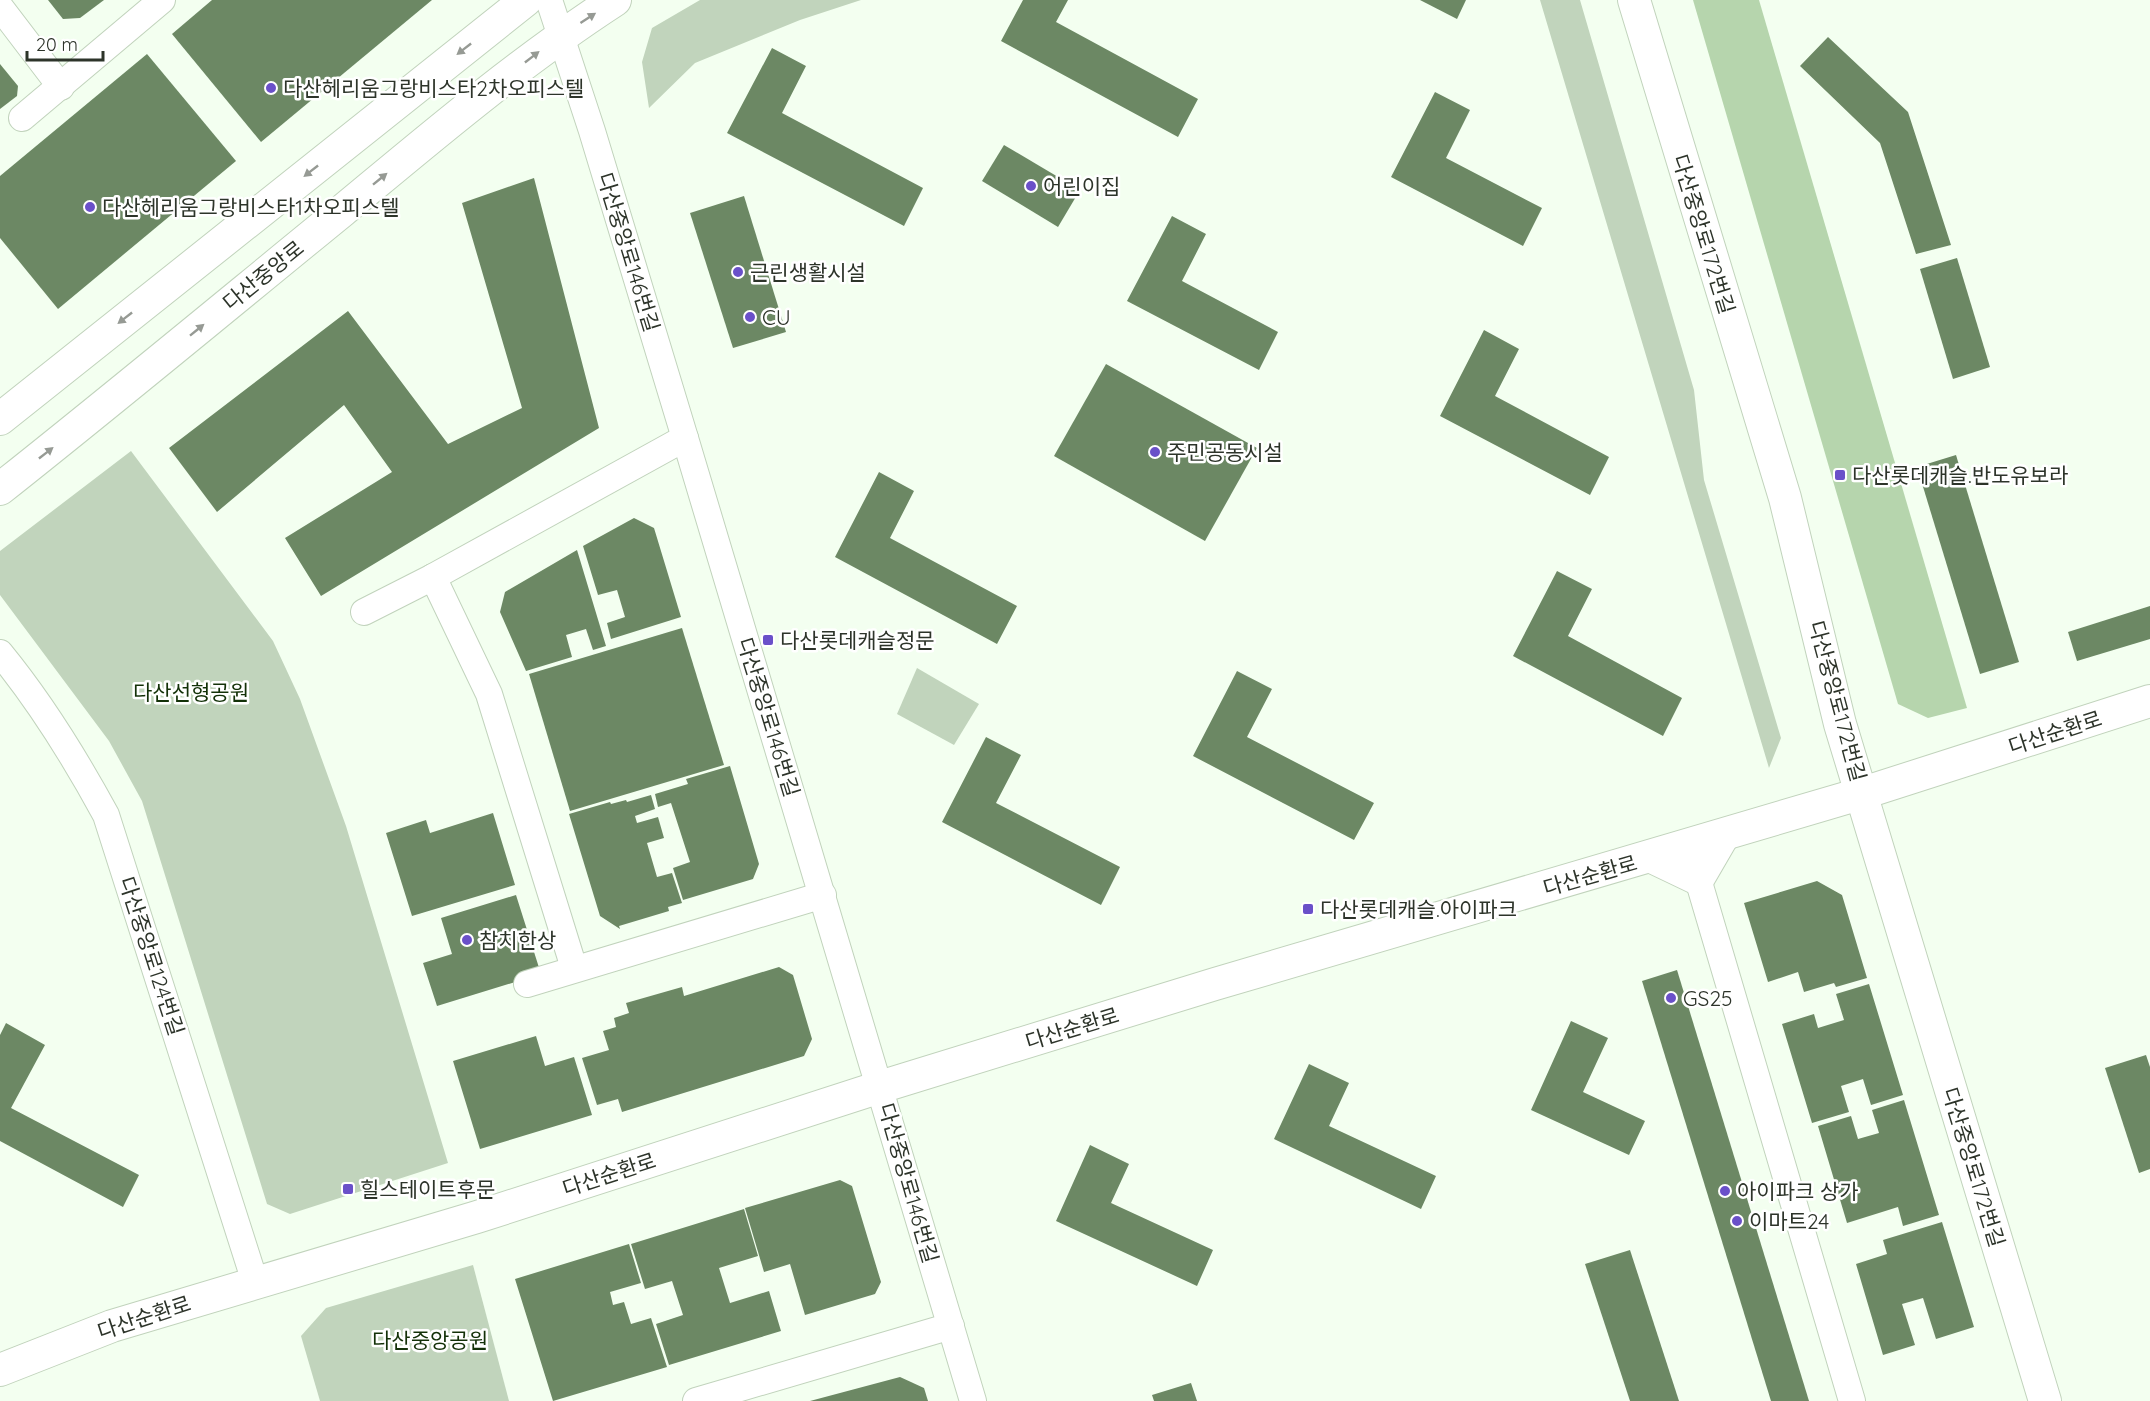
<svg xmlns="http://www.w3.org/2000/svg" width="2150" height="1401" viewBox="0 0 2150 1401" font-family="Quicksand,'Noto Sans KR',sans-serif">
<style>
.green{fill:#c1d4bc}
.forest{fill:#b6d5ad}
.building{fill:#6c8864}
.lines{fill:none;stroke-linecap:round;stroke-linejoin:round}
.minor-casing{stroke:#c1d3bc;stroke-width:28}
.tertiary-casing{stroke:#c1d3bc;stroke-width:34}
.minor{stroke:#fff;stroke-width:26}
.tertiary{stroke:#fff;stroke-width:32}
.oneway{fill:#969a94}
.poi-dot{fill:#6a50c9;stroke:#fff;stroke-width:2}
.labels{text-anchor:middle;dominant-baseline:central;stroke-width:5;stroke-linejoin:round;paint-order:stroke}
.poi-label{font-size:21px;fill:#2d342a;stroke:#fff;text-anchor:start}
.street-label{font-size:21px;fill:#2d342a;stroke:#fff}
.park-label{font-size:21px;fill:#133108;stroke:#fff}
</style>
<rect width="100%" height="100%" fill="#f3fff0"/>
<g class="green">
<path d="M 700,0 L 861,0 L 800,20 L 695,63 L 649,108 L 642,62 L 652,28 Z"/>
<path d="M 1540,0 L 1580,0 L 1694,390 L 1704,480 L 1781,738 L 1769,768 Z"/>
<path d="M 131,451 L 273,641 L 300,699 L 346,826 L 448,1163 L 290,1214 L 267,1204 L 142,801 L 109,741 L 0,595 L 0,551 Z"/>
<path d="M 917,668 L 979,704 L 954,745 L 897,714 Z"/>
<path d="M 473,1265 L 509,1401 L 320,1401 L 301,1336 L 326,1308 Z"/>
</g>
<path class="forest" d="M 1693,0 L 1759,0 L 1967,708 L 1928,718 L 1898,704 Z"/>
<g class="building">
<path d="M 48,0 L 104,0 L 80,18 L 63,19 Z"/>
<path d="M 212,0 L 432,0 L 261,142 L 172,34 Z"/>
<path d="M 1023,0 L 1068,0 L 1056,22 L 1198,99 L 1178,137 L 1001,41 Z"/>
<path d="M 1420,0 L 1466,0 L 1457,19 Z"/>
<path d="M 1828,37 L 1908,112 L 1951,245 L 1916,254 L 1880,143 L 1800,66 Z"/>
<path d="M 772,48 L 806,66 L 782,113 L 923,188 L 904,226 L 727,133 Z"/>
<path d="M 147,54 L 236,161 L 58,309 L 0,238 L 0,176 Z"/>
<path d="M 0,64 L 18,86 L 17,96 L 0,109 Z"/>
<path d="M 1435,92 L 1470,110 L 1446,158 L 1542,208 L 1523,246 L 1391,177 Z"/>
<path d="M 1004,145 L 1080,190 L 1058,227 L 982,181 Z"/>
<path d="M 534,178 L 599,428 L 321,596 L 285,538 L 392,472 L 344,405 L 217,512 L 169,448 L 348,311 L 448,444 L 522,408 L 462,203 Z"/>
<path d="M 744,196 L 786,332 L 733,348 L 690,213 Z"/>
<path d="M 1172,216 L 1206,234 L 1182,281 L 1278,332 L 1259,370 L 1127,301 Z"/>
<path d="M 1957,258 L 1990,367 L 1953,379 L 1920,269 Z"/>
<path d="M 1484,330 L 1519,349 L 1495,396 L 1609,457 L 1590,495 L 1440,416 Z"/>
<path d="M 1106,364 L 1257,448 L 1205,541 L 1054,456 Z"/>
<path d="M 1956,455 L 2019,662 L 1980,674 L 1917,467 Z"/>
<path d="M 879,472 L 914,491 L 890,538 L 1017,606 L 997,644 L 835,557 Z"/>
<path d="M 634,518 L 654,528 L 681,617 L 611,639 L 607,623 L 625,617 L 617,590 L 598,595 L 583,546 Z"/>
<path d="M 577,550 L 606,646 L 593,650 L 586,629 L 566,635 L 572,657 L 526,671 L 500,612 L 505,592 Z"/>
<path d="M 1557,571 L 1592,589 L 1568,636 L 1682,698 L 1663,736 L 1513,656 Z"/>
<path d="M 2150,606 L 2150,639 L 2077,661 L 2068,632 Z"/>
<path d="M 682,628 L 724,765 L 570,811 L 529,674 Z"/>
<path d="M 1237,671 L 1272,689 L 1247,737 L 1374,803 L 1354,840 L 1193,756 Z"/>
<path d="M 986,737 L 1021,755 L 996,803 L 1120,867 L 1101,905 L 942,822 Z"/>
<path d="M 730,766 L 759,864 L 753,879 L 683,900 L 673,868 L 690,862 L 671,803 L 658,807 L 655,794 L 688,784 L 686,779 Z"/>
<path d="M 651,795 L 655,809 L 635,816 L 637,823 L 658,817 L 664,838 L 647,843 L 657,877 L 672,873 L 682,903 L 668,907 L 669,911 L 619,926 L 620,929 L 600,916 L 569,814 L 610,802 L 611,804 L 626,800 L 627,802 Z"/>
<path d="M 493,813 L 515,885 L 412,916 L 386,833 L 426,820 L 430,833 Z"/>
<path d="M 1817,881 L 1842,895 L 1867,978 L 1836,987 L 1834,983 L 1804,992 L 1798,972 L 1768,982 L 1744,903 Z"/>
<path d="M 516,895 L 541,974 L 437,1006 L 423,963 L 452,954 L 441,918 Z"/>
<path d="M 779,967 L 793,975 L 812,1039 L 804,1056 L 622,1112 L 618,1099 L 597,1105 L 582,1058 L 609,1050 L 603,1031 L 616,1027 L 614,1018 L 629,1013 L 626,1003 L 682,987 L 684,996 Z"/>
<path d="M 1677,970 L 1809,1401 L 1771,1401 L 1642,981 Z"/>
<path d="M 1869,984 L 1903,1095 L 1871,1105 L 1863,1079 L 1841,1086 L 1849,1112 L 1812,1123 L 1782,1024 L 1814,1014 L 1818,1028 L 1844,1020 L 1836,994 Z"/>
<path d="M 1571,1021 L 1608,1038 L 1583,1092 L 1645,1121 L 1629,1155 L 1531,1110 Z"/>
<path d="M 6,1023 L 45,1045 L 11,1108 L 139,1175 L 123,1207 L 0,1141 L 0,1035 Z"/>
<path d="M 536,1036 L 545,1066 L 574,1057 L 592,1115 L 480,1149 L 453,1061 Z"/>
<path d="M 2146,1055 L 2150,1067 L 2150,1169 L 2139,1173 L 2105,1068 Z"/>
<path d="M 1309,1064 L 1349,1083 L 1329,1126 L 1436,1176 L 1421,1209 L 1274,1139 Z"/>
<path d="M 1904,1100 L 1939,1215 L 1903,1226 L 1898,1207 L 1847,1223 L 1818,1126 L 1851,1116 L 1858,1139 L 1879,1133 L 1872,1110 Z"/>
<path d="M 1090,1145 L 1129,1164 L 1111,1203 L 1213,1250 L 1197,1286 L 1056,1221 Z"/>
<path d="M 840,1180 L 852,1186 L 881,1282 L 875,1294 L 805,1315 L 790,1264 L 764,1272 L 745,1208 Z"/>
<path d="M 744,1209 L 758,1256 L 719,1268 L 730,1303 L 769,1291 L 781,1331 L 669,1365 L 656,1324 L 683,1315 L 672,1281 L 645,1289 L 631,1244 Z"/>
<path d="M 1942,1222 L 1974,1327 L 1936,1339 L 1923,1298 L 1902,1304 L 1915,1345 L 1883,1355 L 1856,1264 L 1887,1254 L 1883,1240 Z"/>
<path d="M 629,1244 L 641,1283 L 610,1292 L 613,1305 L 624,1302 L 631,1324 L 651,1318 L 667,1367 L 553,1401 L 515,1279 Z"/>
<path d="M 1630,1250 L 1679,1401 L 1630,1401 L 1585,1264 Z"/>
<path d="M 900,1377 L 924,1388 L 928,1401 L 810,1401 Z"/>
<path d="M 1191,1383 L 1197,1401 L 1154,1401 L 1152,1395 Z"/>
</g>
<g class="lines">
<defs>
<g id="minor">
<path d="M 549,0 L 592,131 L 685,438 L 973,1401"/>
<path d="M 0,7 L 61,87"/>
<path d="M 22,118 L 162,0"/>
<path d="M 433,577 L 489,694 L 574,968"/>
<path d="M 364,612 L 433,577 L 685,438"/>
<path d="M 0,653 C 41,703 75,758 106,815 L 255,1282"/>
<path d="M 1698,879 L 1852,1401"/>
<path d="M 527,984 L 823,895"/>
<path d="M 696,1401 L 951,1326"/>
</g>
<g id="tertiary">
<path d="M 1634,0 L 1785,498 L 1840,724 L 2045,1401"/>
<path d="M 0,419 L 526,0"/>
<path d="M 0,489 C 115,398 228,304 342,211 C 430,138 518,63 615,0"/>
<path d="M 1652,857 L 1698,879 L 1723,836"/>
<path d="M 0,1370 L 112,1326 L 477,1217 L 880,1087 L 1215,984 L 1863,793 L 2150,701"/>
</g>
</defs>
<use href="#minor" class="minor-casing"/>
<use href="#tertiary" class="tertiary-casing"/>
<use href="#minor" class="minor"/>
<use href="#tertiary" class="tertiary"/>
</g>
<defs><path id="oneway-solid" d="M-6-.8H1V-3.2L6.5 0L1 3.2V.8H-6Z" transform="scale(1.5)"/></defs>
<g class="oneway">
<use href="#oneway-solid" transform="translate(588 18) rotate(-33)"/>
<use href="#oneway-solid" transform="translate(464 49) rotate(142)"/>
<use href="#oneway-solid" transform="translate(532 57) rotate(-38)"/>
<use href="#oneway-solid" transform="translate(311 171) rotate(142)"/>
<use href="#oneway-solid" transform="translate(380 179) rotate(-39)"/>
<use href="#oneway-solid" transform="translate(125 318) rotate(142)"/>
<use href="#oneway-solid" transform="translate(197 330) rotate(-39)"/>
<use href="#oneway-solid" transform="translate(46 453) rotate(-38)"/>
</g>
<g class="poi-dot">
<circle cx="271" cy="88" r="6"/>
<circle cx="1031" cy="186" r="6"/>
<circle cx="90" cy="207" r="6"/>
<circle cx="738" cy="272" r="6"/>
<circle cx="750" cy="317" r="6"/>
<circle cx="1155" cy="452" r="6"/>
<rect x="1834" y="469" width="12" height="12" rx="3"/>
<rect x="762" y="634" width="12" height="12" rx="3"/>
<rect x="1302" y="903" width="12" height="12" rx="3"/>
<circle cx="467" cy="940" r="6"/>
<circle cx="1671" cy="998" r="6"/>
<rect x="342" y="1183" width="12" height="12" rx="3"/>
<circle cx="1725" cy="1191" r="6"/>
<circle cx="1737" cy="1221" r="6"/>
</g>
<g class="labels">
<g class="poi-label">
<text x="283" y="88">다산헤리움그랑비스타2차오피스텔</text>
<text x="1043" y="186">어린이집</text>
<text x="102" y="207">다산헤리움그랑비스타1차오피스텔</text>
<text x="750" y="272">근린생활시설</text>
<text x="762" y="317">CU</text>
<text x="1167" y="452">주민공동시설</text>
<text x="1852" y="475">다산롯데캐슬.반도유보라</text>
<text x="780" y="640">다산롯데캐슬정문</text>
<text x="1320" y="909">다산롯데캐슬.아이파크</text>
<text x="479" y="940">참치한상</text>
<text x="1683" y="998">GS25</text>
<text x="360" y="1189">힐스테이트후문</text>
<text x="1737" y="1191">아이파크 상가</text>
<text x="1749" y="1221">이마트24</text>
</g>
<g class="street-label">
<text transform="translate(1704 234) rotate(73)">다산중앙로172번길</text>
<text transform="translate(629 252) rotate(73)">다산중앙로146번길</text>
<text transform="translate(263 275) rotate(-39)">다산중앙로</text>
<text transform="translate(1838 701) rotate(75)">다산중앙로172번길</text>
<text transform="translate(769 717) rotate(73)">다산중앙로146번길</text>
<text transform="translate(2055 732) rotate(-18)">다산순환로</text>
<text transform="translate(1590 875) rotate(-16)">다산순환로</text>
<text transform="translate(152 956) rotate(72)">다산중앙로124번길</text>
<text transform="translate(1072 1028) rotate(-17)">다산순환로</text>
<text transform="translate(1974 1167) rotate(73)">다산중앙로172번길</text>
<text transform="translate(609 1174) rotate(-18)">다산순환로</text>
<text transform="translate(909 1183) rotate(74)">다산중앙로146번길</text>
<text transform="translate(144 1317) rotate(-18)">다산순환로</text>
</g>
<g class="park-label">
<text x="191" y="692">다산선형공원</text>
<text x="430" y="1340">다산중앙공원</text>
</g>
</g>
<path d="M27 51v9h76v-9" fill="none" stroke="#2d342a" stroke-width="3"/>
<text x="36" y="51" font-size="18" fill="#2d342a" stroke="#ffffff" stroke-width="4.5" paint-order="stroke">20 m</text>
</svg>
